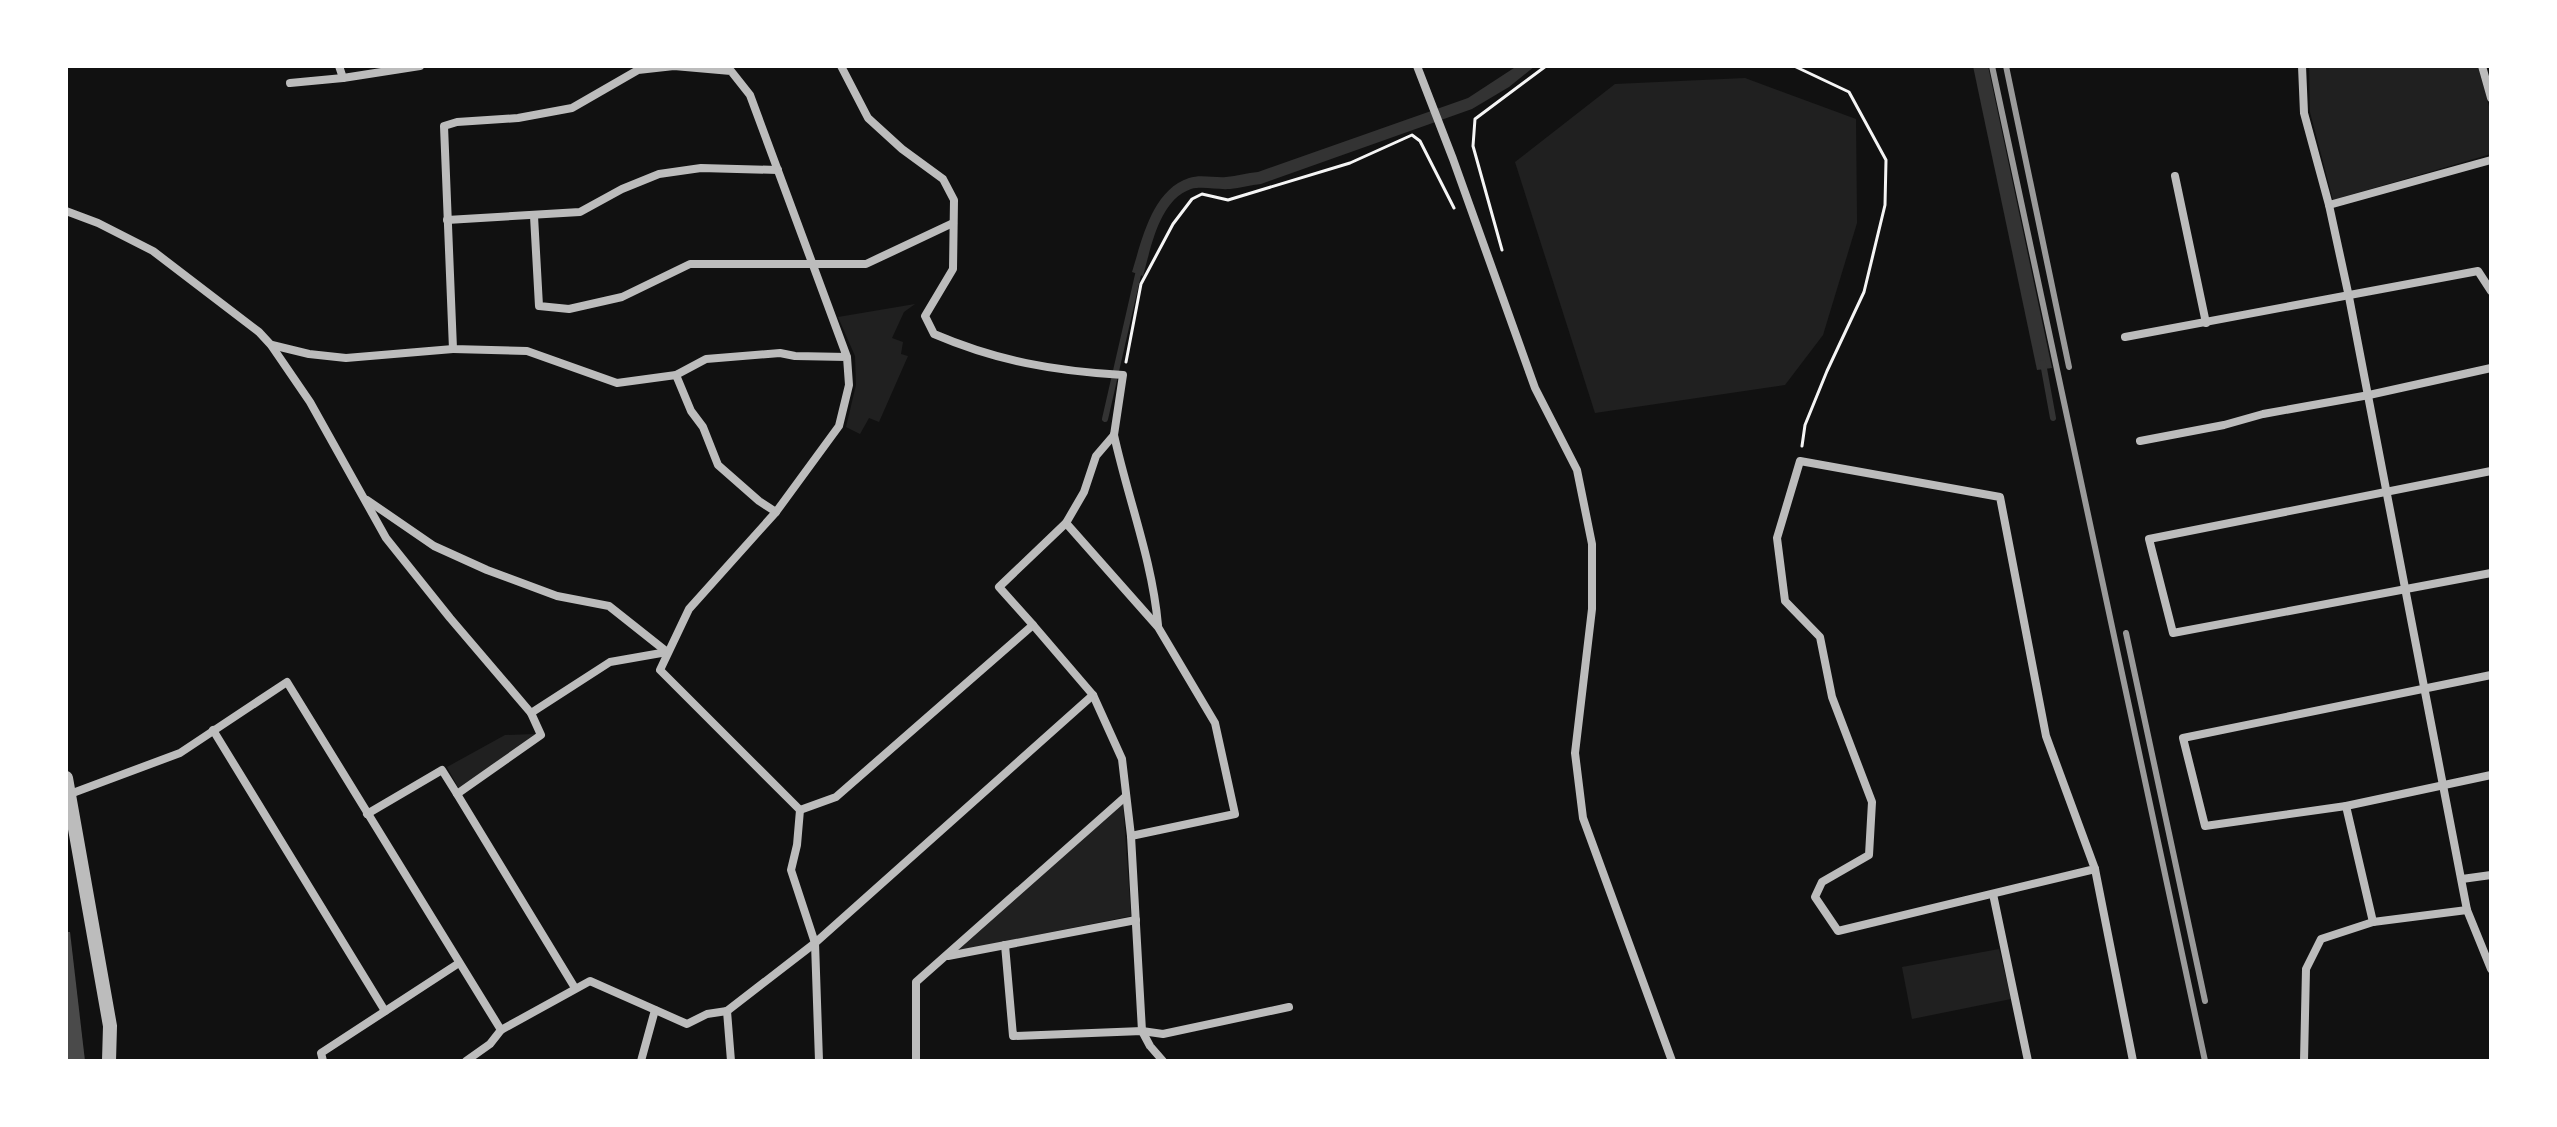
<svg xmlns="http://www.w3.org/2000/svg" width="2557" height="1127" viewBox="0 0 2557 1127" font-family="'PT Sans Narrow',sans-serif">
<style>
.green{fill:#202020}
.water{fill:#333}
.lines{fill:none;stroke-linecap:round;stroke-linejoin:round}
.stream{stroke:#333;stroke-width:6}
.building{fill:#4a4a4a}
.path{stroke:#f5f5f5;stroke-width:3}
.minor{stroke:#bcbcbc;stroke-width:8}
.tertiary{stroke:#bcbcbc;stroke-width:14}
.rail{stroke:#9a9a9a;stroke-width:6}
</style>
<rect width="100%" height="100%" fill="#111"/>
<g class="green">
<path d="M 2309,66 L 2478,66 L 2491,114 L 2491,154 L 2333,200 L 2310,112 Z"/>
<path d="M 1745,78 L 1856,119 L 1857,223 L 1823,335 L 1785,385 L 1595,413 L 1515,162 L 1615,84 Z"/>
<path d="M 915,304 L 904,312 L 892,338 L 903,342 L 901,354 L 908,356 L 879,422 L 869,418 L 860,434 L 846,427 L 856,385 L 855,356 L 838,317 Z"/>
<path d="M 535,734 L 459,789 L 447,767 L 505,735 Z"/>
<path d="M 1123,804 L 1131,916 L 957,951 Z"/>
<path d="M 1999,949 L 2011,999 L 1912,1019 L 1902,967 Z"/>
</g>
<g class="water">
<path d="M 1517,66 L 1535,66 L 1509,87 L 1472,109 L 1261,184 C 1251,185 1240,188 1230,189 C 1217,190 1203,186 1191,189 C 1159,200 1151,248 1143,276 L 1132,272 C 1142,240 1152,190 1189,178 C 1200,174 1215,178 1226,177 C 1237,176 1247,173 1258,172 L 1468,98 Z"/>
<path d="M 1973,66 L 1988,66 L 2052,368 L 2037,370 Z"/>
</g>
<g class="lines">
<g class="stream">
<path d="M 2043,363 L 2053,418"/>
<path d="M 1105,419 L 1140,266"/>
</g>
</g>
<path class="building" d="M 66,932 L 70,932 L 85,1061 L 66,1061 Z"/>
<g class="lines">
<g class="path">
<path d="M 1794,66 L 1849,92 L 1886,160 L 1885,205 L 1864,292 L 1827,371 L 1805,425 L 1802,446"/>
<path d="M 1502,250 L 1473,146 L 1475,119 L 1546,66"/>
<path d="M 1126,362 L 1141,284 L 1173,224 L 1192,199 L 1202,194 L 1228,200 L 1350,163 L 1412,135 L 1420,141 L 1454,208"/>
</g>
<g class="minor">
<path d="M 339,66 L 343,78 L 420,66"/>
<path d="M 841,66 L 868,118 L 902,149 L 943,179 L 954,200 L 953,269 L 925,316 L 934,334 C 997,361 1054,371 1123,375 L 1114,435 L 1096,456 L 1084,492 L 1066,523 L 999,587 L 1033,625"/>
<path d="M 1417,66 L 1453,159 L 1535,388 L 1577,470 L 1592,544 L 1592,609 L 1575,753 L 1583,818 L 1672,1061"/>
<path d="M 2302,66 L 2304,113 L 2329,205 L 2349,297 L 2467,910 L 2491,969"/>
<path d="M 2482,66 L 2491,98"/>
<path d="M 290,83 L 343,78"/>
<path d="M 2175,176 L 2206,323"/>
<path d="M 2329,205 L 2491,160"/>
<path d="M 66,211 L 98,223 L 153,251 L 259,332 L 271,345 L 310,402 L 386,538 L 450,618 L 531,713"/>
<path d="M 534,216 L 539,306 L 569,309 L 622,297 L 690,264 L 866,264 L 953,223"/>
<path d="M 447,220 L 580,212 L 622,189 L 659,174 L 701,168 L 778,170"/>
<path d="M 2125,337 L 2478,271 L 2491,291"/>
<path d="M 272,345 L 309,354 L 346,358 L 453,349"/>
<path d="M 676,375 L 691,411 L 703,427 L 718,465 L 759,501 L 776,512"/>
<path d="M 1114,435 C 1128,499 1152,559 1158,625"/>
<path d="M 2140,441 L 2224,425 L 2263,414 L 2369,395 L 2491,368"/>
<path d="M 1800,461 L 2000,497 L 2046,736 L 2095,869 L 1838,931 L 1815,897 L 1822,882 L 1869,855 L 1872,802 L 1832,697 L 1820,637 L 1785,601 L 1777,538 Z"/>
<path d="M 2491,471 L 2149,539 L 2173,633 L 2491,573"/>
<path d="M 367,500 L 434,546 L 487,570 L 557,596 L 609,606 L 667,652"/>
<path d="M 1066,523 L 1158,627 L 1215,723 L 1235,814 L 1131,836"/>
<path d="M 2491,675 L 2183,738 L 2205,826 L 2346,806 L 2491,775"/>
<path d="M 213,730 L 385,1011"/>
<path d="M 70,794 L 180,753 L 287,682 L 501,1030"/>
<path d="M 457,794 L 575,988"/>
<path d="M 2346,806 L 2373,922 L 2467,910"/>
<path d="M 800,810 L 836,797 L 1033,625 L 1093,695 L 1122,759 L 1131,836 L 1142,1031 L 1150,1046 L 1163,1061"/>
<path d="M 367,814 L 442,770 L 457,794 L 541,735 L 531,713 L 610,662 L 667,652"/>
<path d="M 2095,869 L 2133,1061"/>
<path d="M 2462,879 L 2491,875"/>
<path d="M 1993,894 L 2028,1061"/>
<path d="M 1005,945 L 1013,1036 L 1142,1031 L 1163,1034 L 1289,1007"/>
<path d="M 948,956 L 1136,920"/>
<path d="M 727,1011 L 731,1061"/>
<path d="M 323,1061 L 321,1053 L 459,963"/>
<path d="M 466,1061 L 490,1044 L 501,1030 L 590,981 L 687,1024 L 707,1014 L 727,1011 L 815,943 L 1093,695"/>
<path d="M 641,1061 L 655,1010"/>
<path d="M 819,1061 L 815,943 L 791,870 L 797,845 L 800,810 L 660,670 L 689,609 L 776,512 L 839,426 L 849,385 L 847,357 L 750,95 L 731,71 L 674,66 L 638,70 L 572,108 L 518,118 L 457,122 L 444,126 L 453,349 L 527,351 L 617,383 L 676,375 L 706,359 L 780,353 L 795,356 L 847,357"/>
<path d="M 916,1061 L 916,982 L 1125,797"/>
<path d="M 2304,1061 L 2306,969 L 2321,939 L 2373,922"/>
</g>
<path class="tertiary" d="M 66,778 L 110,1026 L 109,1061"/>
<g class="rail">
<path d="M 1992,66 L 2205,1061"/>
<path d="M 2006,66 L 2069,367"/>
<path d="M 2126,633 L 2205,1001"/>
</g>
</g>
<rect width="2557" height="1127" fill="none" stroke="#ffffff" stroke-width="136"/>
</svg>
